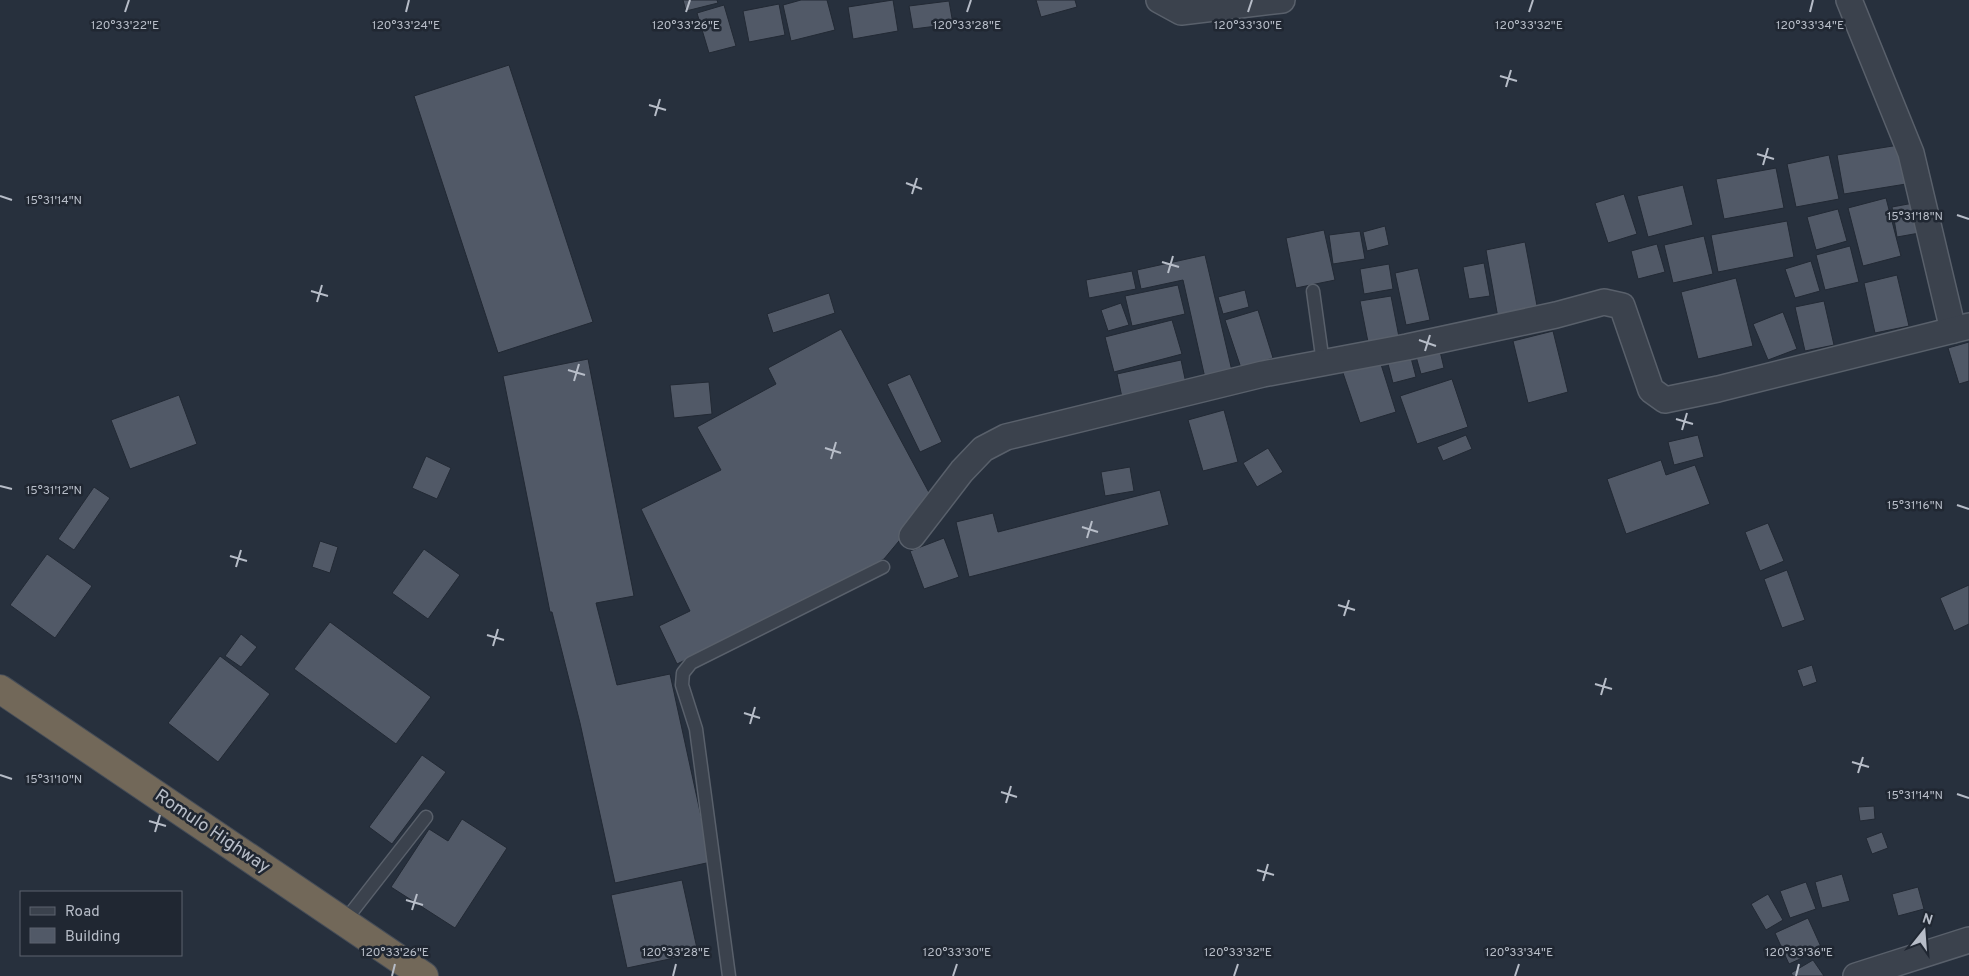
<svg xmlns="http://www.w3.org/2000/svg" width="1969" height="976" viewBox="0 0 1969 976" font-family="Overpass,sans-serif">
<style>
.building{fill:#515967;stroke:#222934}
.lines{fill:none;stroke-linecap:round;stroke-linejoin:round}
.lane-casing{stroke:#59606b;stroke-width:15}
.street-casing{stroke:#59606b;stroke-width:28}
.highway-casing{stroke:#464d58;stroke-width:30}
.lane{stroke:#3b424d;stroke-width:12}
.street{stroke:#3b424d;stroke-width:25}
.highway{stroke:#726859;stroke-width:28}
.ticks{fill:none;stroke:#b7bdc8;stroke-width:2}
.labels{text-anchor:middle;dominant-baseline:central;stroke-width:5;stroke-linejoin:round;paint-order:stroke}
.street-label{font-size:18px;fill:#b7bdc8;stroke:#202732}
.ticks-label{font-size:12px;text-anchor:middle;fill:#b7bdc8;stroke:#202732;stroke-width:5;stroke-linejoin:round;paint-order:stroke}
</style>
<rect width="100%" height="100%" fill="#27303d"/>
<g class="building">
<path d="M 683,0 L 717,0 L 718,3 L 686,11 Z"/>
<path d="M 801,0 L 827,0 L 835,30 L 791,41 L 783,5 Z"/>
<path d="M 893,0 L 898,31 L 853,39 L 848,7 Z"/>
<path d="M 1036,0 L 1075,0 L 1077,7 L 1041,17 Z"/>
<path d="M 949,1 L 953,24 L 913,29 L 909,6 Z"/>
<path d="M 779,4 L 785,35 L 749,42 L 743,11 Z"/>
<path d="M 724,5 L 736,46 L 709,53 L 697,13 Z"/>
<path d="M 509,65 L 593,322 L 498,353 L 414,96 Z"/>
<path d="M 1899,145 L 1906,184 L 1844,194 L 1837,155 Z"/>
<path d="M 1829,155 L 1839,199 L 1796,207 L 1787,164 Z"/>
<path d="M 1776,168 L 1784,208 L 1724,219 L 1716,179 Z"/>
<path d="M 1683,185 L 1693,225 L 1648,237 L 1637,196 Z"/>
<path d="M 1624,194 L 1637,234 L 1608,243 L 1595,203 Z"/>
<path d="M 1886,198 L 1901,256 L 1863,266 L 1848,208 Z"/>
<path d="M 1919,202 L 1925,232 L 1897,237 L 1892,207 Z"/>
<path d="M 1838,209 L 1847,241 L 1816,250 L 1807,217 Z"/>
<path d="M 1787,221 L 1794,257 L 1718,272 L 1711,235 Z"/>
<path d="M 1385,226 L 1389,245 L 1367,251 L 1363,232 Z"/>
<path d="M 1324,230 L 1335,280 L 1296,288 L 1286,238 Z"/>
<path d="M 1360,231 L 1365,259 L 1333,264 L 1329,235 Z"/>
<path d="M 1704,236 L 1713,274 L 1673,283 L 1664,245 Z"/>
<path d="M 1525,242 L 1538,311 L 1498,318 L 1486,250 Z"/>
<path d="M 1657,244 L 1665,272 L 1638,279 L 1631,251 Z"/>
<path d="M 1850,246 L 1859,282 L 1825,290 L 1816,255 Z"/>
<path d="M 1205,255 L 1232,371 L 1205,378 L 1183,280 L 1141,289 L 1137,270 Z"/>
<path d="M 1811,261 L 1820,291 L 1795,298 L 1785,269 Z"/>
<path d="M 1484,263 L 1490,296 L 1469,299 L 1463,267 Z"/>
<path d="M 1389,264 L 1393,289 L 1364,294 L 1360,269 Z"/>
<path d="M 1418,268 L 1430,320 L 1406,325 L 1395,273 Z"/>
<path d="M 1132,271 L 1136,289 L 1089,298 L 1086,280 Z"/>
<path d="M 1897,275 L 1909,326 L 1875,333 L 1864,283 Z"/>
<path d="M 1736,278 L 1753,346 L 1698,359 L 1681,292 Z"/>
<path d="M 1178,285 L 1185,314 L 1132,326 L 1125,296 Z"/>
<path d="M 1245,290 L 1249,307 L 1223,314 L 1218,297 Z"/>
<path d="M 829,293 L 835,313 L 773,333 L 767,314 Z"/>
<path d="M 1391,296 L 1399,337 L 1368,342 L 1360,301 Z"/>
<path d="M 1824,301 L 1834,345 L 1805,351 L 1795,307 Z"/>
<path d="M 1121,303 L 1129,325 L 1108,331 L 1101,310 Z"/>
<path d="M 1258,310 L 1273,358 L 1241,368 L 1225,320 Z"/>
<path d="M 1783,312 L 1797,349 L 1768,360 L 1753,324 Z"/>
<path d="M 1172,320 L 1182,354 L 1114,372 L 1105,337 Z"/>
<path d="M 841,329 L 933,500 L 884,559 L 802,603 L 677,664 L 659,626 L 690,611 L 641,509 L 721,470 L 697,427 L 776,384 L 768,368 Z"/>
<path d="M 1553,331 L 1568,392 L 1528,403 L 1513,341 Z"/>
<path d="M 1969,342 L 1969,381 L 1959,384 L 1948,348 Z"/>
<path d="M 1439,347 L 1444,368 L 1421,374 L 1415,353 Z"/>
<path d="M 1410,354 L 1416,377 L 1393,383 L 1387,360 Z"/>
<path d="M 1379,358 L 1396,412 L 1360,423 L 1342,370 Z"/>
<path d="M 588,359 L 634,596 L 596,603 L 617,685 L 670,674 L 711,862 L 615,883 L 580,723 L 552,612 L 550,612 L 503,376 Z"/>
<path d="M 1181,360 L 1187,388 L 1123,402 L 1117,374 Z"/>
<path d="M 910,374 L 942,442 L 920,452 L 887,384 Z"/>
<path d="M 1452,379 L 1468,427 L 1417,444 L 1400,396 Z"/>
<path d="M 709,382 L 712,414 L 674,418 L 670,385 Z"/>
<path d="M 179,395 L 197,444 L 130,469 L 111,420 Z"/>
<path d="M 1224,410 L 1238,462 L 1203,471 L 1188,420 Z"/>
<path d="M 1466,435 L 1472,449 L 1443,461 L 1437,447 Z"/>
<path d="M 1698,435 L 1704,457 L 1674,465 L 1668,442 Z"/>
<path d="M 1268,448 L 1283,472 L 1257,487 L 1243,463 Z"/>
<path d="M 426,456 L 451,468 L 437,499 L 412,488 Z"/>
<path d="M 1661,460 L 1666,475 L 1695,465 L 1710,504 L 1626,534 L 1607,479 Z"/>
<path d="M 1130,467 L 1134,491 L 1105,496 L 1101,472 Z"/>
<path d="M 94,487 L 110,498 L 74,550 L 58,539 Z"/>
<path d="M 1160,490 L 1169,525 L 969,577 L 956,522 L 993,513 L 998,532 Z"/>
<path d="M 1768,523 L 1784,561 L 1760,571 L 1745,532 Z"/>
<path d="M 944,538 L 959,577 L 924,589 L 910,551 Z"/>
<path d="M 320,541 L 338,547 L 330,573 L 312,567 Z"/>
<path d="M 424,549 L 460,575 L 428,619 L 392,593 Z"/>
<path d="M 47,554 L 92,586 L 55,638 L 10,605 Z"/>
<path d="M 1787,570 L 1805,620 L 1782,628 L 1764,579 Z"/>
<path d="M 1969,585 L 1969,624 L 1954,631 L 1940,598 Z"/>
<path d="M 330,622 L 431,697 L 396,744 L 294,669 Z"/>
<path d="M 241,634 L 257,647 L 241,667 L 225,656 Z"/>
<path d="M 220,656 L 270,694 L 218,762 L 168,723 Z"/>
<path d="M 1812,665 L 1817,682 L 1803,687 L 1797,670 Z"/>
<path d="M 422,755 L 446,772 L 392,844 L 369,827 Z"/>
<path d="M 1874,806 L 1875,819 L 1860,821 L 1858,807 Z"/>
<path d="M 462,819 L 507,848 L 455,928 L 391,887 L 429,829 L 448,841 Z"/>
<path d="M 1882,832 L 1888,848 L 1872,854 L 1866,838 Z"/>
<path d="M 1842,874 L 1850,901 L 1822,908 L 1815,882 Z"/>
<path d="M 682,880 L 698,953 L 627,968 L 611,895 Z"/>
<path d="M 1806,882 L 1816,909 L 1790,918 L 1780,891 Z"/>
<path d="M 1918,887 L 1924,909 L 1898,916 L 1892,894 Z"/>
<path d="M 1768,894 L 1783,920 L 1766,930 L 1751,904 Z"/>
<path d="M 1808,918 L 1822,949 L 1789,964 L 1775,933 Z"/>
<path d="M 1813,960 L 1824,976 L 1793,976 L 1791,973 Z"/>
</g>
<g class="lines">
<defs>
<g id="lane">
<path d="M 1313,291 L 1323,363"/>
<path d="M 344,922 L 426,817"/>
<path d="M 729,976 L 696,729 L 682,685 L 683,673 L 691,663 L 883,567"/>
</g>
<g id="street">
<path d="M 1159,0 L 1181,12 L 1282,0"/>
<path d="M 1849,0 L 1911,153 L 1953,330"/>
<path d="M 912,536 L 962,471 L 983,449 L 1006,437 L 1263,374 L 1407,347 L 1556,315 L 1604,302 L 1622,306 L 1651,390 L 1665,400 L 1718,389 L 1969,326"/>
<path d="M 1856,976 L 1969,940"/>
</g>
<path id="highway" d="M 0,689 L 424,976"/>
</defs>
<use href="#lane" class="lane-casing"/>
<use href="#street" class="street-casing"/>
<use href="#highway" class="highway-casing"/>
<use href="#lane" class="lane"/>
<use href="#street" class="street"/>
<use href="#highway" class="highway"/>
</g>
<path class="ticks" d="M 125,12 L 129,0M 406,12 L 409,0M 686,12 L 690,0M 967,12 L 971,0M 1248,12 L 1252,0M 1529,12 L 1533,0M 1810,12 L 1813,0M 1500,76 L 1517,81M 1506,87 L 1511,70M 649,105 L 666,110M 655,116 L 660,99M 1757,154 L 1774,159M 1763,165 L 1768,148M 906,183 L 922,189M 912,194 L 917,178M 0,196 L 12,200M 1957,215 L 1969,219M 1162,262 L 1179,267M 1168,273 L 1173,256M 311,291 L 328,296M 317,302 L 322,285M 1419,340 L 1436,346M 1425,351 L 1430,335M 568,370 L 585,375M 574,381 L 579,364M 1676,419 L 1693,424M 1682,430 L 1687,413M 825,448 L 841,453M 831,459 L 836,442M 0,486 L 12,489M 1957,505 L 1969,509M 1082,527 L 1098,532M 1087,538 L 1092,521M 230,556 L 247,561M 236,567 L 241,550M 1338,605 L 1355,610M 1344,616 L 1349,600M 487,635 L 504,640M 493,646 L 498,629M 1595,684 L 1612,689M 1601,695 L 1606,678M 744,713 L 760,718M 750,724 L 755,707M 1852,762 L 1869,767M 1858,773 L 1863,757M 0,775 L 12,779M 1001,792 L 1017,797M 1957,794 L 1969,798M 1006,803 L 1011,786M 149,821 L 166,826M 155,832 L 160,815M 1257,870 L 1274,875M 1263,881 L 1268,864M 406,900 L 423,905M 412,910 L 417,894M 392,976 L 395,964M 673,976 L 676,964M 953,976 L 957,964M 1234,976 L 1238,964M 1515,976 L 1519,964M 1796,976 L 1799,964"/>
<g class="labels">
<g class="street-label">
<text transform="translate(212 832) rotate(34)">Romulo Highway</text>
</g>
</g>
<g class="ticks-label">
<text x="125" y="29">120°33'22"E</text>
<text x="406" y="29">120°33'24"E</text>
<text x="686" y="29">120°33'26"E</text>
<text x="967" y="29">120°33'28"E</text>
<text x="1248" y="29">120°33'30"E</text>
<text x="1529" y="29">120°33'32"E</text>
<text x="1810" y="29">120°33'34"E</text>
<text x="54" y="204">15°31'14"N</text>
<text x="1915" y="220">15°31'18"N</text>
<text x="54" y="494">15°31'12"N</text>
<text x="1915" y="509">15°31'16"N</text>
<text x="54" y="783">15°31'10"N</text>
<text x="1915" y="799">15°31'14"N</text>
<text x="395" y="956">120°33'26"E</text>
<text x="676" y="956">120°33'28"E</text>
<text x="957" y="956">120°33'30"E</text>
<text x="1238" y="956">120°33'32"E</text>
<text x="1519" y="956">120°33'34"E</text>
<text x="1799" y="956">120°33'36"E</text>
</g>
<rect x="20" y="891" width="162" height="65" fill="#202732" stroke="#5c636e"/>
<rect x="30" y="907" width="25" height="8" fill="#3b424d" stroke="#5c636e"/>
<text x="65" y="916" font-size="15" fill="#b7bdc8">Road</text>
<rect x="30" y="928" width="25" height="15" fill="#515967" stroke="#5c636e"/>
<text x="65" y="941" font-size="15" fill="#b7bdc8">Building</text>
<g transform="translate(1924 931) rotate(17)" stroke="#202732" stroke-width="4" paint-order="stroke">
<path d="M0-4L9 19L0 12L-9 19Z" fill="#b7bdc8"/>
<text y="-8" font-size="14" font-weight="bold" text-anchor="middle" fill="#b7bdc8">N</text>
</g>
</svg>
